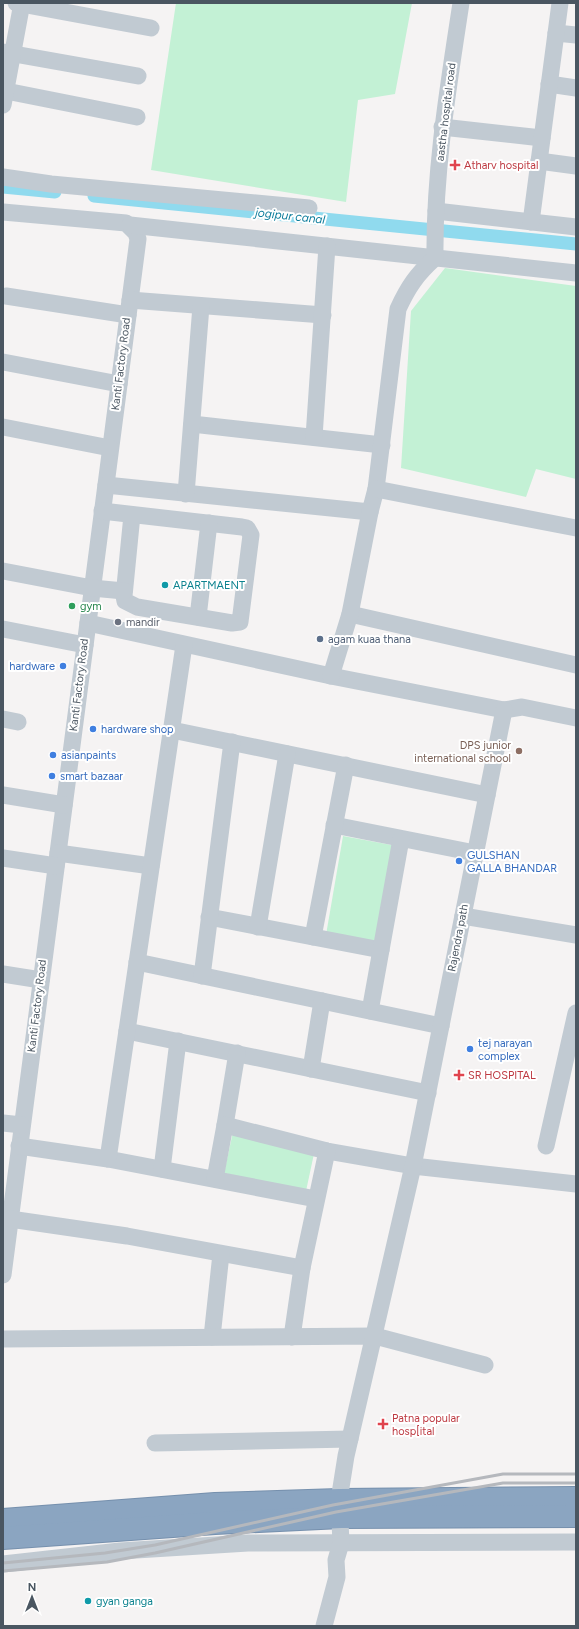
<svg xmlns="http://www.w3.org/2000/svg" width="579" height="1629" viewBox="0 0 579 1629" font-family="Figtree,sans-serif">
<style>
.green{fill:#c3f1d5}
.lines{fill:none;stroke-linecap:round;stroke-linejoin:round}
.canal{stroke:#90daee;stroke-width:13}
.highway-casing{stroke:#7690ad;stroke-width:24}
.minor{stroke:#c1cad2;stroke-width:17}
.highway{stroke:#8ba5c1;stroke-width:22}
.rail{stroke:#b5b8bd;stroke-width:3}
.health-dot{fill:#e0444e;stroke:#fff;stroke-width:1.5}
.culture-dot{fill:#0f9aa8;stroke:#fff;stroke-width:1.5}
.leisure-dot{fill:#2e9e5b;stroke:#fff;stroke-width:1.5}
.worship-dot{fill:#6b7280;stroke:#fff;stroke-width:1.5}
.service-dot{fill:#5c6f8a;stroke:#fff;stroke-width:1.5}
.shop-dot{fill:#3f7fe0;stroke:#fff;stroke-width:1.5}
.education-dot{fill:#8d6e63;stroke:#fff;stroke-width:1.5}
.labels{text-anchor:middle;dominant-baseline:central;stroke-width:4;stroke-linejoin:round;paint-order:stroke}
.street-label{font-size:11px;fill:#4a5661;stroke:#fff}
.health-label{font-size:11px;fill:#be3a42;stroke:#fff;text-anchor:start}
.culture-label{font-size:11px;fill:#0d838f;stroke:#fff;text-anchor:start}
.leisure-label{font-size:11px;fill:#27864d;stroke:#fff;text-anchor:start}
.worship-label{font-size:11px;fill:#5b616d;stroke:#fff;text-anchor:start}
.service-label{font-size:11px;fill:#4e5e75;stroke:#fff;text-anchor:start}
.shop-label{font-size:11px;fill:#366cbe;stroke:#fff;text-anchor:start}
.education-label{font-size:11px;fill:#785e54;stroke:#fff;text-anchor:end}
.water-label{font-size:12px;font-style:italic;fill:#0c7c9b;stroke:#fff}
</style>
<rect width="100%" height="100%" fill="#f5f3f3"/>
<g class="green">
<path d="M 176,3 L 412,3 L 395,94 L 358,100 L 346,202 L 151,170 Z"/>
<path d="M 445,268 L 576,286 L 576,479 L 536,469 L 526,497 L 401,468 L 411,311 Z"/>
<path d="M 343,836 L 397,846 L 380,944 L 326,935 Z"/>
<path d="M 233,1132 L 315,1149 L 306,1191 L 224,1173 Z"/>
</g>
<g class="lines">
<g class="canal">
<path d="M 3,187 L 55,192"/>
<path d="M 94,196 L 576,244"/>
</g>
<defs>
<g id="highway">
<path d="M 3,1520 L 215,1504 L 339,1500 L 576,1498"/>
<path d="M 3,1538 L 215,1523 L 341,1517 L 576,1516"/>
</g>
</defs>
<use href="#highway" class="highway-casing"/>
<g class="minor">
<path d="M 16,3 L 151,28"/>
<path d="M 556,33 L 576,35"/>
<path d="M 3,52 L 138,76"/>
<path d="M 549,84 L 576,88"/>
<path d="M 6,91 L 137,117"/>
<path d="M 3,105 L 22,3"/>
<path d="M 442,127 L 542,138"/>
<path d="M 539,161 L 576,166"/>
<path d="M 3,177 L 51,184 L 309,208"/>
<path d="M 436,211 L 576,227"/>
<path d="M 3,212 L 126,223 L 136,233 L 138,239 L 3,1275"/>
<path d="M 531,222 L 560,3"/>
<path d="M 130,225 L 576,273"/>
<path d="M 6,296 L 128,315"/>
<path d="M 130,300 L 323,315"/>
<path d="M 3,362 L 119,384"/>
<path d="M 192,424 L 382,445"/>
<path d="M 3,427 L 110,448"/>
<path d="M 314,437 L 327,246"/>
<path d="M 106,485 L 370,512 L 376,489 L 398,309 C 408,287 417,274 435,258 C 434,172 448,88 461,3"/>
<path d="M 376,489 L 576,528"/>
<path d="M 186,494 L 201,306"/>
<path d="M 102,511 L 242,527 L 247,528 L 251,535 L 240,622 L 232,623 L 137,607 L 125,601 L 124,596 L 132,515"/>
<path d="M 3,571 L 92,588 L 124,591"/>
<path d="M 350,614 L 576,665"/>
<path d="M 198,617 L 209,523"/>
<path d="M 88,623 L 331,676 L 504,710 L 522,707 L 576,718"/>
<path d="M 3,629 L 85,645"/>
<path d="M 331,676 L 350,614 L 370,512"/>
<path d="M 3,719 L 18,722"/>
<path d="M 172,730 L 487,795"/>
<path d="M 3,795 L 64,805"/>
<path d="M 334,825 L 475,853"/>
<path d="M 58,853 L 151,866"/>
<path d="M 3,858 L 56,866"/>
<path d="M 463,916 L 576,935"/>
<path d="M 209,917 L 381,950"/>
<path d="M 258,927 L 287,754"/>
<path d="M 313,937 L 346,765"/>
<path d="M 137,962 L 441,1026"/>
<path d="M 3,974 L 41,980"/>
<path d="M 202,976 L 232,742"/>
<path d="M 370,1011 L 401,839"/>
<path d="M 127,1031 L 428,1093"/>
<path d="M 237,1053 L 225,1125 L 327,1151 L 413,1166 L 576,1184"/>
<path d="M 311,1069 L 322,1001"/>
<path d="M 3,1123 L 22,1125"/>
<path d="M 19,1146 L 108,1159 L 316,1199"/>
<path d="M 546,1146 L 576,1013"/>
<path d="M 108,1159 L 184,645"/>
<path d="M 162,1169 L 178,1041"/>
<path d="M 215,1179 L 225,1125"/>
<path d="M 10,1219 L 127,1236 L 302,1268"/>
<path d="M 212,1337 L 221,1254"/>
<path d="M 292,1337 L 302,1268 L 327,1151"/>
<path d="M 3,1339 L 375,1336 L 485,1365"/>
<path d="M 155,1443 L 350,1439"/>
<path d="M 3,1564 L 120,1551 L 248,1543 L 576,1542"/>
<path d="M 324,1626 L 337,1577 L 336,1560 L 341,1543 L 339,1500 L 346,1456 L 413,1166 L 504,710"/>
</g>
<use href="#highway" class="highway"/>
<g class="rail">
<path d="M 3,1563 L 105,1553 L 155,1545 L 333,1505 L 503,1474 L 576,1474"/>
<path d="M 3,1571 L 107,1562 L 155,1553 L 336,1512 L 503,1483 L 576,1483"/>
</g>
</g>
<g class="health-dot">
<path d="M453 159h4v4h4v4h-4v4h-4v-4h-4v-4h4z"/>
<path d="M457 1069h4v4h4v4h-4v4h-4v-4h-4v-4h4z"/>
<path d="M381 1418h4v4h4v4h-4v4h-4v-4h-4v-4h4z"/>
</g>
<g class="culture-dot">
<circle cx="165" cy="585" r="4"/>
<circle cx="88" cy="1601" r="4"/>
</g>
<circle class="leisure-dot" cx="72" cy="606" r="4"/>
<circle class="worship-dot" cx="118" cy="622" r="4"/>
<circle class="service-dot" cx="320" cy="639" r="4"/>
<g class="shop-dot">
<circle cx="63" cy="666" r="4"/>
<circle cx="93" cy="729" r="4"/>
<circle cx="53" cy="755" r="4"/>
<circle cx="52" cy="776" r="4"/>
<circle cx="459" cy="861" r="4"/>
<circle cx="470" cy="1049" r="4"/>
</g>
<circle class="education-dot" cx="519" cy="751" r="4"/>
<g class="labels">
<g class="street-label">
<text transform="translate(446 112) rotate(-83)">aastha hospital road</text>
<text transform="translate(121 364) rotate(-83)">Kanti Factory Road</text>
<text transform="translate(79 685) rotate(-83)">Kanti Factory Road</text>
<text transform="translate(458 938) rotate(-79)">Rajendra path</text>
<text transform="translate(37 1006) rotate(-83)">Kanti Factory Road</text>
</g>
<g class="health-label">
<text x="464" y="165">Atharv hospital</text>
<text x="468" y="1075">SR HOSPITAL</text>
<text x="392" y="1418">Patna popular<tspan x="392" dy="13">hosp[ital</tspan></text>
</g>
<g class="culture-label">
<text x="173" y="585">APARTMAENT</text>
<text x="96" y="1601">gyan ganga</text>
</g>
<g class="leisure-label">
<text x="80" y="606">gym</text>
</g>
<g class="worship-label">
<text x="126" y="622">mandir</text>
</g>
<g class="service-label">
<text x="328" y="639">agam kuaa thana</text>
</g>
<g class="shop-label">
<text x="55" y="666" text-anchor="end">hardware</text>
<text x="101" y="729">hardware shop</text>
<text x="61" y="755">asianpaints</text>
<text x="60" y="776">smart bazaar</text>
<text x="467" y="855">GULSHAN<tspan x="467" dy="13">GALLA BHANDAR</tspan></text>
<text x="478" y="1043">tej narayan<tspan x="478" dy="13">complex</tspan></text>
</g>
<g class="education-label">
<text x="511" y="745">DPS junior<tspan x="511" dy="13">international school</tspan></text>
</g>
<g class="water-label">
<text transform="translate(290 216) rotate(6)">jogipur canal</text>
</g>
</g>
<rect width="579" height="1629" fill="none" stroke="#4a5661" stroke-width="8"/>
<g transform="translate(32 1597)" stroke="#ffffff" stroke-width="3" paint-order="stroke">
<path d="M0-3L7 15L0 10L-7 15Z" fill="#4a5661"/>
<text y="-6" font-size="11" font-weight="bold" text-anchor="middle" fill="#4a5661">N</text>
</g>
</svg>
